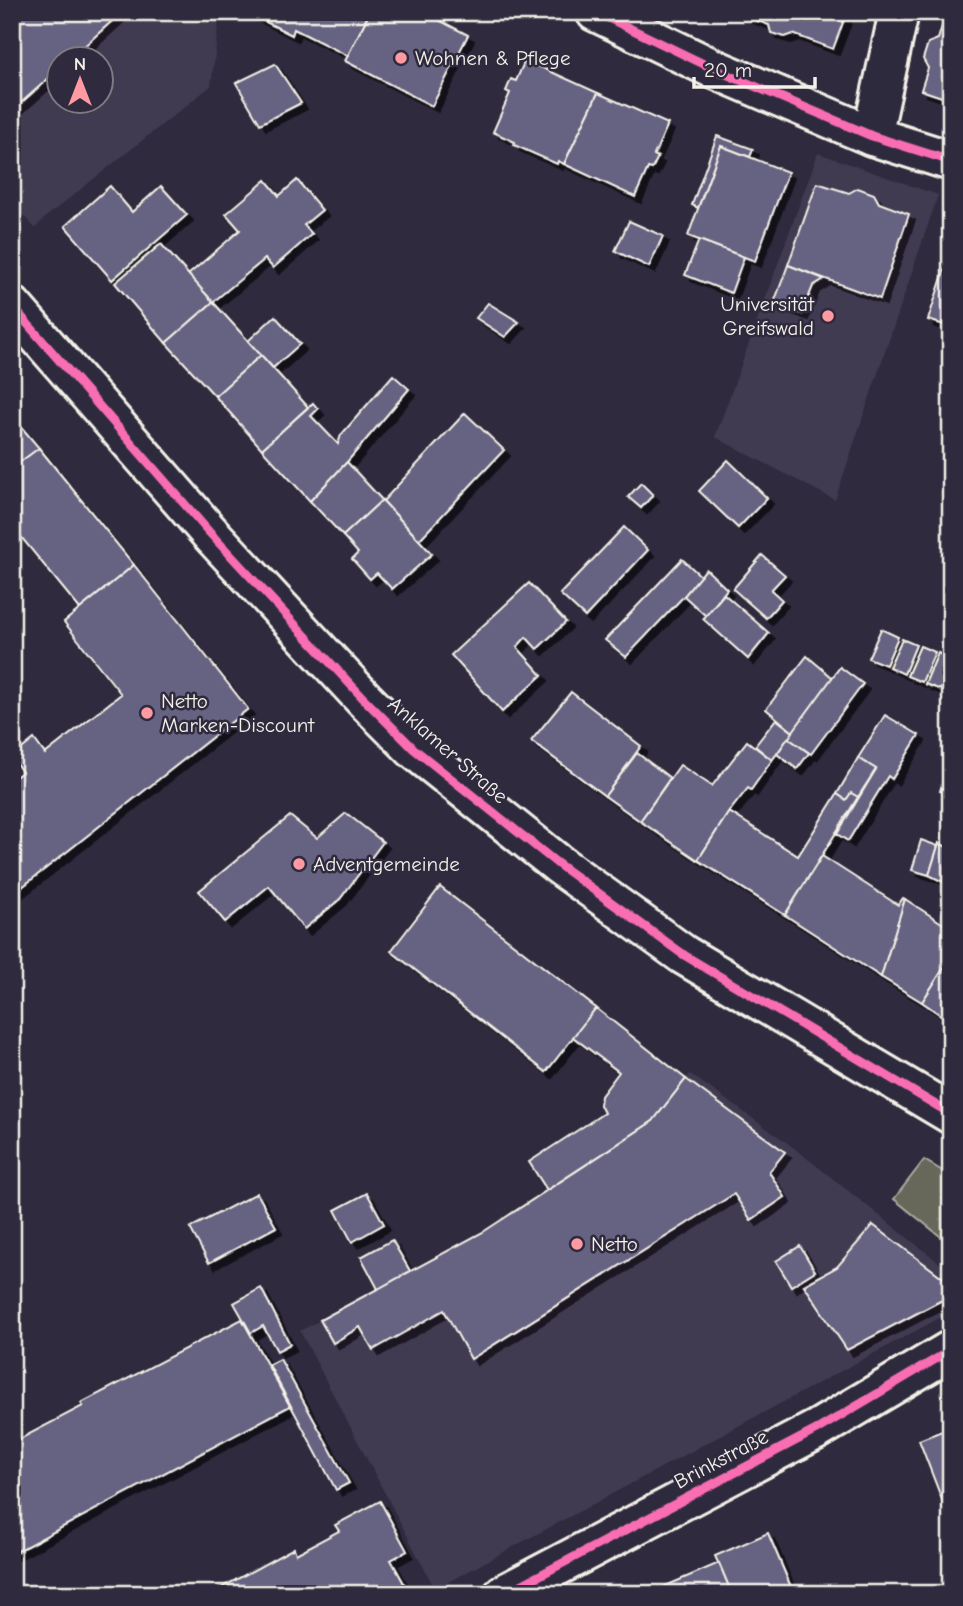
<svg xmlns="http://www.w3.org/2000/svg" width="963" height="1606" viewBox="0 0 963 1606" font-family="'Comic Neue',sans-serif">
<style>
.built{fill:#403b51;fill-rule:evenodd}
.green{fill:#67685a;stroke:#aeaca1;stroke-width:2}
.building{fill:#666281;stroke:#f4f1e8;stroke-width:2;filter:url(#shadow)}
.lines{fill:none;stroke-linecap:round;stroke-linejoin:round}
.minor-casing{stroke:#f4f1e8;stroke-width:44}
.secondary-casing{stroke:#f4f1e8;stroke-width:44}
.minor{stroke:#2f2a3d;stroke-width:38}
.secondary{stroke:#2f2a3d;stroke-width:38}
.cycleway-casing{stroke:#2f2a3d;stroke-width:13}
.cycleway{stroke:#f96db3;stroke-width:9}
.poi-dot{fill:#ff9aa2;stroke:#2f2a3d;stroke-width:2.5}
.labels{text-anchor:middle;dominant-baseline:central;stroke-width:5;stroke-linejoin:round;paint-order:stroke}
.poi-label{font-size:21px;fill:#f4f1e8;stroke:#2f2a3d;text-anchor:start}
.street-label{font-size:21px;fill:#f4f1e8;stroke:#2f2a3d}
</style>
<defs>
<filter id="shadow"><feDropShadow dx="6" dy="6" stdDeviation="0" flood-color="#0009"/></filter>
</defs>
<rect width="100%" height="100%" fill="#2f2a3d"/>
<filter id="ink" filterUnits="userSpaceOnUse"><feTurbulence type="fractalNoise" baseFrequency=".0143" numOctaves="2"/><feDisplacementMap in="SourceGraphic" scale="14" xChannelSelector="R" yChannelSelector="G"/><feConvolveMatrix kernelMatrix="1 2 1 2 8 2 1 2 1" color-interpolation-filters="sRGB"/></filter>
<g filter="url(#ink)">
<g class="built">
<path d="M 12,12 L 220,12 L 211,86 L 47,216 L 35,228 L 12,203 ZM 60,60 L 102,60 L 102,102 L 60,102 Z"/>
<path d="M 818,153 L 938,195 L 835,500 L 715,437 Z"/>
<path d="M 690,1074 L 789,1144 L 951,1272 L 951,1312 L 435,1589 L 300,1331 L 483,1232 L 652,1121 Z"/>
</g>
<path class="green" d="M 924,1160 L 951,1176 L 951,1245 L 894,1199 Z"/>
<g class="building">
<path d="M 12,12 L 122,12 L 69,60 L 60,60 L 60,68 L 12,111 Z"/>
<path d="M 253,12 L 370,12 L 348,56 L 294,29 L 292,35 L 252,15 Z"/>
<path d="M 370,12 L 434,12 L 435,18 L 468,35 L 432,106 L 345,61 Z"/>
<path d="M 733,12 L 847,12 L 833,49 L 793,34 L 785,37 L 771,33 L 769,25 Z"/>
<path d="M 945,17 L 951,18 L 951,110 L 946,108 L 942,97 L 921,90 L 928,68 L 923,59 L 928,43 L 938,39 Z"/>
<path d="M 525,60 L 598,93 L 564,164 L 558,161 L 557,164 L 514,145 L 515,142 L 493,132 L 510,93 L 506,91 L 511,79 L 516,81 Z"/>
<path d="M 275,64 L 301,103 L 260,124 L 236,83 Z"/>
<path d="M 598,93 L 668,124 L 654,155 L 658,157 L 652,169 L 648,168 L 635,197 L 564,164 Z"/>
<path d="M 717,136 L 753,149 L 750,157 L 721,146 L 698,208 L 692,205 Z"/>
<path d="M 721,146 L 788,172 L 755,261 L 688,236 Z"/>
<path d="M 266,180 L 279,196 L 297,180 L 322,210 L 304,225 L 312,234 L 273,268 L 265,259 L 213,302 L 188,275 L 240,230 L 226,214 Z"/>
<path d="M 817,183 L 849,193 L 858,188 L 874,194 L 879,203 L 909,214 L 880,299 L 788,265 Z"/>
<path d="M 110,186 L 132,212 L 161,186 L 187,215 L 112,280 L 65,226 Z"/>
<path d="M 629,221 L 663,236 L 649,267 L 615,251 Z"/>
<path d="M 699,240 L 744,257 L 731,293 L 685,275 Z"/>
<path d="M 161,244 L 213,302 L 166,343 L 115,283 Z"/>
<path d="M 951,250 L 951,327 L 928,320 Z"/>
<path d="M 788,265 L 824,279 L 813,286 L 802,314 L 774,303 Z"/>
<path d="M 213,302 L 261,355 L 215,396 L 166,343 Z"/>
<path d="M 488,303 L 519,322 L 505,337 L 476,318 Z"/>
<path d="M 275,316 L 300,344 L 273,368 L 248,341 Z"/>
<path d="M 261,355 L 308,407 L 262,449 L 215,396 Z"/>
<path d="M 393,375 L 409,389 L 347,462 L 310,501 L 262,449 L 313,403 L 318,409 L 311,416 L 338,444 L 341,435 Z"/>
<path d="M 465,413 L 504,450 L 419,540 L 383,501 Z"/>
<path d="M 12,416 L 39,448 L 12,468 Z"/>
<path d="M 39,448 L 134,565 L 80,609 L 12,526 L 12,468 Z"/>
<path d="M 728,460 L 767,498 L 738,528 L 699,491 Z"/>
<path d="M 347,462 L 382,500 L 343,536 L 310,501 Z"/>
<path d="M 641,483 L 653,495 L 641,508 L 628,497 Z"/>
<path d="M 382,500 L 432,554 L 392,589 L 377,573 L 370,579 L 352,559 L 358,553 L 343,536 Z"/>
<path d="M 624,527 L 648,550 L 585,617 L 560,594 Z"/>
<path d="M 762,555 L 785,575 L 771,590 L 782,600 L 766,618 L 733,589 Z"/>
<path d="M 682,559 L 702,577 L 626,657 L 605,640 Z"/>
<path d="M 134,565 L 248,709 L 12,895 L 12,780 L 22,772 L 12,757 L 34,739 L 45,754 L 121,694 L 64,622 Z"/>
<path d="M 706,569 L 727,589 L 706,616 L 684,596 Z"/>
<path d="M 529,583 L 566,622 L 537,649 L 526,637 L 517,647 L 542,675 L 502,712 L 451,655 Z"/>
<path d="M 724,594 L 769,633 L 748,659 L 703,619 Z"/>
<path d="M 881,629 L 898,637 L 886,665 L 868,658 Z"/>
<path d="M 902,639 L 916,645 L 904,674 L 889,667 Z"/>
<path d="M 920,646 L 935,652 L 922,682 L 907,676 Z"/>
<path d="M 938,653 L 951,659 L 951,666 L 941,690 L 925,684 Z"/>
<path d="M 807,656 L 833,678 L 793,732 L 766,709 Z"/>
<path d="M 840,667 L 863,684 L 811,754 L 788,738 Z"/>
<path d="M 571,692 L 641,746 L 605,796 L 531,741 Z"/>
<path d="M 885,715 L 919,735 L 892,779 L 888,776 L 848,841 L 837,834 L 876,769 L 858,758 Z"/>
<path d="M 776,719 L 793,732 L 772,760 L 755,746 Z"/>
<path d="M 788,738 L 809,753 L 797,769 L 777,754 Z"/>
<path d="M 747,741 L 772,760 L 751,790 L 748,788 L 729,812 L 698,860 L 640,821 L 680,765 L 712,786 Z"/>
<path d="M 637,753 L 670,778 L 640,821 L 605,796 Z"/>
<path d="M 858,758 L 876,769 L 858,797 L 851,793 L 846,800 L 837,794 Z"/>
<path d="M 950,761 L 951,761 L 951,794 L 940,791 Z"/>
<path d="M 851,793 L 858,797 L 785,915 L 698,860 L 729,812 L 798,856 L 837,794 L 846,800 Z"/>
<path d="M 346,813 L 383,842 L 340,899 L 304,929 L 269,886 L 225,922 L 199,891 L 290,816 L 317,838 Z"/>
<path d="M 921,840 L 938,846 L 929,875 L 912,870 Z"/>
<path d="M 939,843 L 951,849 L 951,886 L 929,875 Z"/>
<path d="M 822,856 L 898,905 L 903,898 L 905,899 L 881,977 L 785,915 Z"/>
<path d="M 440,887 L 596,1008 L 546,1072 L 391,951 Z"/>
<path d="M 905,899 L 951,929 L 951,957 L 922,1002 L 881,977 Z"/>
<path d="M 951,957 L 951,1022 L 922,1002 Z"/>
<path d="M 596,1008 L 686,1079 L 653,1121 L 547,1190 L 529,1162 L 604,1113 L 600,1105 L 601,1096 L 619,1072 L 573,1037 Z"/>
<path d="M 686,1079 L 785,1152 L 769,1172 L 785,1197 L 751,1220 L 734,1194 L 471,1359 L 444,1310 L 373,1350 L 360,1327 L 333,1343 L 320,1320 L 483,1232 L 653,1121 Z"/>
<path d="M 257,1193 L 276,1227 L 209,1263 L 190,1228 Z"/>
<path d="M 367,1193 L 384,1224 L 352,1242 L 335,1210 Z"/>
<path d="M 873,1225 L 946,1280 L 944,1299 L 847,1350 L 804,1285 L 837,1267 Z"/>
<path d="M 392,1240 L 410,1271 L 378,1289 L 361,1257 Z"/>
<path d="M 800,1246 L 815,1271 L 791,1286 L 776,1261 Z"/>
<path d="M 261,1288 L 290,1344 L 277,1351 L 263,1326 L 251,1333 L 234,1303 Z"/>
<path d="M 242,1319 L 290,1406 L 12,1554 L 12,1443 L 83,1406 L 81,1403 Z"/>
<path d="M 280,1359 L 349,1483 L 336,1490 L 269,1365 Z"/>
<path d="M 947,1429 L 951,1438 L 951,1523 L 919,1440 Z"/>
<path d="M 380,1501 L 407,1551 L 391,1560 L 406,1587 L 394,1594 L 210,1594 L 294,1548 L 296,1554 L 339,1531 L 335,1525 Z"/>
<path d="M 768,1533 L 794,1594 L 732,1594 L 715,1556 Z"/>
<path d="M 719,1563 L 732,1594 L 647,1594 Z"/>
</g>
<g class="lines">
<defs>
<g id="minor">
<path d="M 596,12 L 712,68 L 872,136 L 951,161"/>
<path d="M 872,136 L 899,12"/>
<path d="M 504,1594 L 818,1429 L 951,1350"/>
</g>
<path id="secondary" d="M 12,306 L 209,532 L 364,699 L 414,749 L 558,864 L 684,955 L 951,1114"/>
</defs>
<use href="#minor" class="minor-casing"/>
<use href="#secondary" class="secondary-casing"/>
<use href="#minor" class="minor"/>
<use href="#secondary" class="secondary"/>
<defs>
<g id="cycleway">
<path d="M 596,12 L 712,68 L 872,136 L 951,161"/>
<path d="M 12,306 L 209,532 L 364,699 L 414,749 L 558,864 L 684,955 L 951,1114"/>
<path d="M 504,1594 L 818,1429 L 951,1350"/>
</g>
</defs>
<use href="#cycleway" class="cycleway-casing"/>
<use href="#cycleway" class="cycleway"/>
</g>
</g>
<g class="poi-dot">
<circle cx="401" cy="58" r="7"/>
<circle cx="828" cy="316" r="7"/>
<circle cx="147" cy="713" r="7"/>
<circle cx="299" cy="864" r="7"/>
<circle cx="577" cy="1244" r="7"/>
</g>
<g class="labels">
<g class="poi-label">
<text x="415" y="58">Wohnen &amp; Pflege</text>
<text x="814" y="304" text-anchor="end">Universität<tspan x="814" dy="24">Greifswald</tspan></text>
<text x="161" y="701">Netto<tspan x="161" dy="24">Marken-Discount</tspan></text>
<text x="313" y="864">Adventgemeinde</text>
<text x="591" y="1244">Netto</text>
</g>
<g class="street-label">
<text transform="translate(448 750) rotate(41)">Anklamer Straße</text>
<text transform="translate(721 1459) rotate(-28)">Brinkstraße</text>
</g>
</g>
<rect width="963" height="1606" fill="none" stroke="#2f2a3d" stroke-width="42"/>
<rect x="21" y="21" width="921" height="1564" fill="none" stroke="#f4f1e8" stroke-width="2.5" filter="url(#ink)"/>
<g transform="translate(80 80)"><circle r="33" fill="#2f2a3d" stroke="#7e7a81" stroke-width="2"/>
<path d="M0-5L12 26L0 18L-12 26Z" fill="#ff9aa2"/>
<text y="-10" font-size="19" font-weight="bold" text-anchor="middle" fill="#f4f1e8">N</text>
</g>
<path d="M694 77v10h121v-10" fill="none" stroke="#f4f1e8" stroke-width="3.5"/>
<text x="704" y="77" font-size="21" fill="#f4f1e8" stroke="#2f2a3d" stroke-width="5" paint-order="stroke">20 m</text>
</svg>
